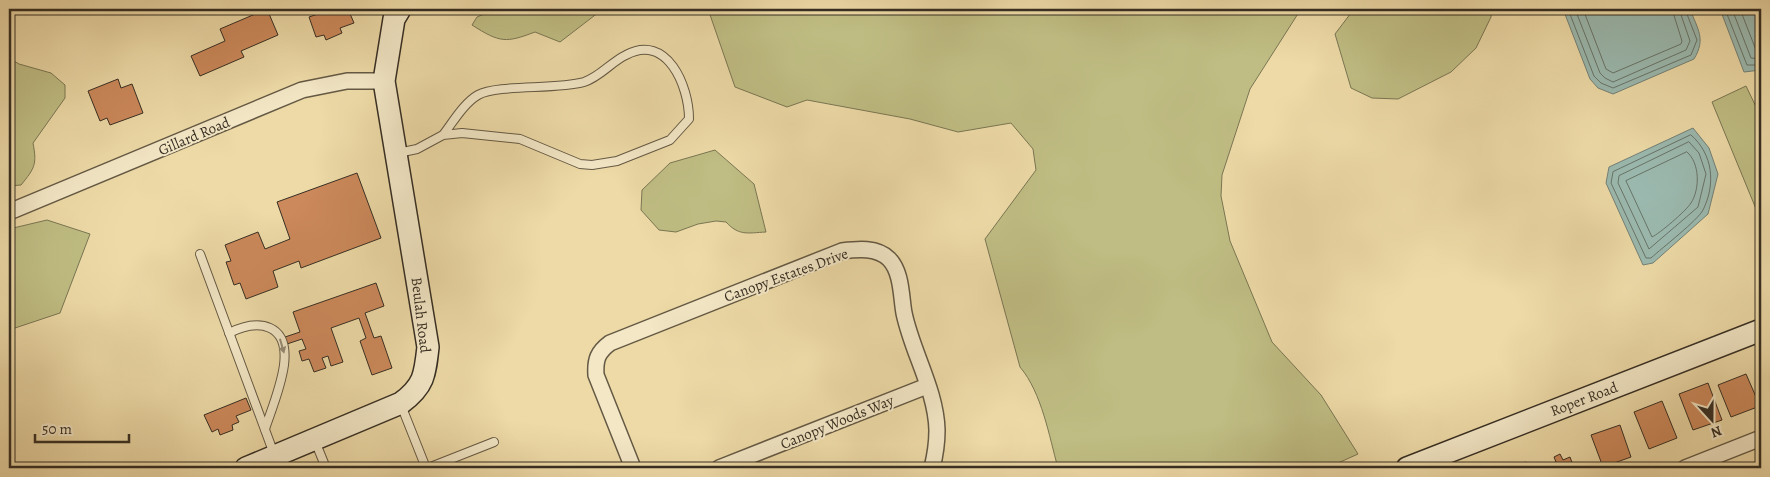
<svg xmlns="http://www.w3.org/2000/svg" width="1770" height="477" viewBox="0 0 1770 477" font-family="Alegreya,serif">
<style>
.green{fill:#bfbd83;stroke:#7a7653}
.water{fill:#9bb9af;stroke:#738177}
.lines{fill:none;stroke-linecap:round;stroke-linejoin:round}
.shore{stroke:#687469;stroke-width:1}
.building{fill:#cc895b;stroke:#362e23}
.lane-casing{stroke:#645944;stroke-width:10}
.street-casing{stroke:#645944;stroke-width:18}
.secondary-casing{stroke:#362e23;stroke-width:24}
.lane{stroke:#f3e7c6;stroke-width:8}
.street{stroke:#f3e7c6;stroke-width:15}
.secondary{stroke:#f3e7c6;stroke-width:21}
.oneway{fill:#948a74}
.labels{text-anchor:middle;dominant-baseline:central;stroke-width:4;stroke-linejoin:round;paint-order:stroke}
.street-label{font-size:15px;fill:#362e23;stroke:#f3e7c6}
</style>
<rect width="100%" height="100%" fill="#eddaa7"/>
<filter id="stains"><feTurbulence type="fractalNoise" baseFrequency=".004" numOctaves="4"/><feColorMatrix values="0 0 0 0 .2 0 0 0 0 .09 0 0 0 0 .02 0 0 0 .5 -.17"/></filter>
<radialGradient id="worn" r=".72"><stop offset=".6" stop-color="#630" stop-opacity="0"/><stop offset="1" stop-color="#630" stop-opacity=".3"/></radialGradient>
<g class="green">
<path d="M 496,9 L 603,9 L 560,42 L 535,32 C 506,43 500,43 472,25 L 477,17 Z"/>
<path d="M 708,9 L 1301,9 L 1250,89 L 1222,175 L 1221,196 L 1230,241 L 1272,342 L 1321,395 L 1358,454 L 1327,468 L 1058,468 C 1049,436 1042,393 1020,367 L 985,239 L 1036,170 L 1033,149 L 1011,123 L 958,132 L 910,119 L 807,100 L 787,107 L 735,87 Z"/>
<path d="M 1354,9 L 1492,9 L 1491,17 L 1476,48 L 1451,72 L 1398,99 L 1372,98 L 1351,88 L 1335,34 Z"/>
<path d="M 9,58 L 19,64 L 51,73 L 65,85 L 65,98 L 33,143 C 37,164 35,168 21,185 L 9,186 Z"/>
<path d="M 1746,86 L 1761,117 L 1761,221 L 1712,102 Z"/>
<path d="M 715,150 L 754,184 L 766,232 C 747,233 739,236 726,222 L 716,221 L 698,224 L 676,232 L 659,230 L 641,210 L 642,190 L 670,163 Z"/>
<path d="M 47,220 L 90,234 L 60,313 L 9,330 L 9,229 Z"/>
</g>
<g class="water">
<path d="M 1563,9 L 1690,9 C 1698,30 1706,39 1694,59 L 1613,94 L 1598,88 L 1590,79 Z"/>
<path d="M 1720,9 L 1761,9 L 1761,70 L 1744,72 Z"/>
<path d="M 1693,128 L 1709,148 L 1718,174 L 1708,214 L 1653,263 L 1643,265 L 1606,183 L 1609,167 Z"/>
</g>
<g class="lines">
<g class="shore">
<path d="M 1568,9 L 1594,76 L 1601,83 L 1613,88 L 1691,55 L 1697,40 L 1685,9"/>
<path d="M 1575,9 L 1600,73 L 1605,78 L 1613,82 L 1686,50 L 1690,41 L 1679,9"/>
<path d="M 1583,9 L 1606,69 L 1613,73 L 1681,44 L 1682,41 L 1672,9"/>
<path d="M 1725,9 L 1747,65 L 1761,65"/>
<path d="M 1732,9 L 1751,58 L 1761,59"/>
<path d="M 1740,9 L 1756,50 L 1761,52"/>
<path d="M 1691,135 C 1713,154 1716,184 1703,210 C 1698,220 1662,248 1651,258 L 1646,258 L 1611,183 L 1613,172 Z"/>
<path d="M 1689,142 L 1699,153 L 1706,174 L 1698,207 L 1649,249 L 1618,183 L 1619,176 Z"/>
<path d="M 1687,152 C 1700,163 1700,189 1691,203 C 1686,211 1659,234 1652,237 L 1626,181 Z"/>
</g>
</g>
<g class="building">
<path d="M 267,9 L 278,35 L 241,51 L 244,57 L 200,76 L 191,56 L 225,41 L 220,29 Z"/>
<path d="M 320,9 L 348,9 L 354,23 L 340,28 L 342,33 L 326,40 L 324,35 L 316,37 L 309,17 L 318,14 L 317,10 Z"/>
<path d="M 118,79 L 121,88 L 132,84 L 143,113 L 110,125 L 107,118 L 100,121 L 88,91 Z"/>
<path d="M 357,173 L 381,238 L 301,268 L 299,261 L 273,271 L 278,287 L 246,299 L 240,283 L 234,285 L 226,262 L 231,261 L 225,245 L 258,232 L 265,249 L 290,239 L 277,202 Z"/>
<path d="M 376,283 L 384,306 L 365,313 L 374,338 L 381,336 L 392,368 L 372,375 L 360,341 L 366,338 L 359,318 L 331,328 L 343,362 L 331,366 L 328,356 L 322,358 L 326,368 L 314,372 L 309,359 L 302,361 L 299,351 L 306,349 L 302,339 L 287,344 L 285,337 L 300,332 L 293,312 Z"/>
<path d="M 1746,374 L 1760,406 L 1731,417 L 1718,385 Z"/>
<path d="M 1708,383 L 1722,420 L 1693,430 L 1679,394 Z"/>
<path d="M 246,398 L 251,410 L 236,416 L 239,422 L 232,425 L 233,430 L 220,435 L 218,429 L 212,432 L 204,415 Z"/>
<path d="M 1662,401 L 1677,438 L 1649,449 L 1634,412 Z"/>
<path d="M 1620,425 L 1631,457 L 1603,467 L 1591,435 Z"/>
<path d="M 1560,454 L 1563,460 L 1570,457 L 1574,468 L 1546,468 L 1546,466 L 1556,462 L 1554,457 Z"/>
<path d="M 1526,462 L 1529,468 L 1509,468 Z"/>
</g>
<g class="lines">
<defs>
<g id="lane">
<path d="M 398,153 L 417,149 L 443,135 L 462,133 L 520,139 L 580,164 L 592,165 L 617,161 L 670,140 L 689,119 C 689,86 667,33 626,55 C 611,62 600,77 584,82 C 556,90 498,84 478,95 C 464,103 453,122 443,135"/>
<path d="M 200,254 L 274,454"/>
<path d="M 229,333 C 260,318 289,324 284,365 C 281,387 272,408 265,429"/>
<path d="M 401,405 L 426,468"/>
<path d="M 315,441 L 326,468"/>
<path d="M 428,468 L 494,442"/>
</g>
<g id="street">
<path d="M 9,212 L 302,90 L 347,81 L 384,81"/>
<path d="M 633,468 L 596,375 C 595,359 598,352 610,343 L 842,251 C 858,249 877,247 889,259 C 902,272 901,297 904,313 C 912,352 936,390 937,430 C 937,443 935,456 932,468"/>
<path d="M 719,468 L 927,386"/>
<path d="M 1685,468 L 1761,438"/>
</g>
<g id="secondary">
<path d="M 246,468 L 401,403 C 424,386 425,375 428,347 L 384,81 L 394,19 L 400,9"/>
<path d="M 1407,468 L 1761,330"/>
</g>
</defs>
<use href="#lane" class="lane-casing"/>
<use href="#street" class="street-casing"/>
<use href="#secondary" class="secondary-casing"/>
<use href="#lane" class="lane"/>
<use href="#street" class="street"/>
<use href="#secondary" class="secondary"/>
</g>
<defs><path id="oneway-solid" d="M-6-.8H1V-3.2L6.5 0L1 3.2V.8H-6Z" transform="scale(1.25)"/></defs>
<use class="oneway" href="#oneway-solid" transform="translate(282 346) rotate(74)"/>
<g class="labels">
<g class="street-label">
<text transform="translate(194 136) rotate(-23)">Gillard Road</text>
<text transform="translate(786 275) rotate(-20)">Canopy Estates Drive</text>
<text transform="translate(421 315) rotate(83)">Beulah Road</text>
<text transform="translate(1584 399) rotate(-21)">Roper Road</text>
<text transform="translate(837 422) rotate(-22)">Canopy Woods Way</text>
</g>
</g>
<rect width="1770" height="477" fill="none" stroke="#eddaa7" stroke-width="30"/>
<rect x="10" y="10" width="1750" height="457" fill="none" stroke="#362e23" stroke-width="2.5"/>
<rect x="15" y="15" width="1740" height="447" fill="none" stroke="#362e23"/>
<g transform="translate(1712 420) rotate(159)" stroke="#f3e7c6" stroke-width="4" paint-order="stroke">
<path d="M0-4L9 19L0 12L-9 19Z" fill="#362e23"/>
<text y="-8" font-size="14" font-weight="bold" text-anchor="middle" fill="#362e23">N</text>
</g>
<path d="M35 434v8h94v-8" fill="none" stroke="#362e23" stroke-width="2.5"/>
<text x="42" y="434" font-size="15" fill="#362e23" stroke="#f3e7c6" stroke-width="4" paint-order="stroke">50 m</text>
<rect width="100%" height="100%" filter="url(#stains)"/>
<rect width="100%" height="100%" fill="url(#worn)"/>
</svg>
